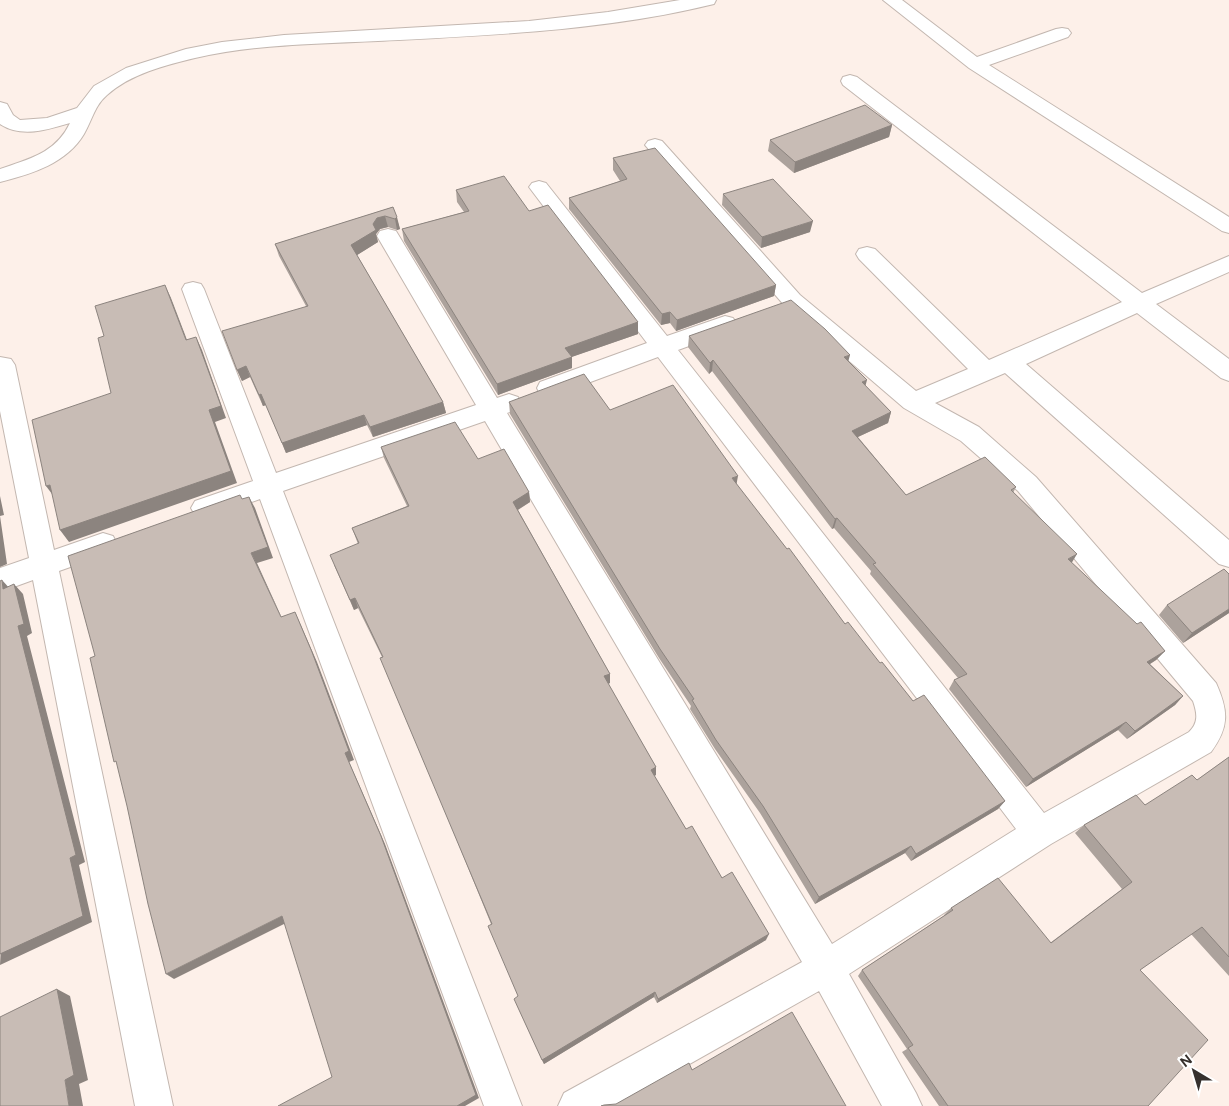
<svg xmlns="http://www.w3.org/2000/svg" width="1229" height="1106" viewBox="0 0 1229 1106" font-family="'DM Sans',sans-serif">
<style>
.lines{fill:none;stroke-linecap:round;stroke-linejoin:round}
.minor-casing{stroke:#c3b7b0;stroke-width:2}
.minor{fill:#fff;fill-rule:evenodd}
.wall{fill:#aca29c}
.shaded-wall{fill:#8c847f}
.building{fill:#c8bcb5;stroke:#8c847f}
</style>
<rect width="100%" height="100%" fill="#fdf0e9"/>
<g class="lines">
<defs>
<g id="minor">
<path d="M 680,0 L 716,0 L 714,4 C 605,31 490,35 378,41 C 317,44 255,44 195,58 C 166,65 130,74 107,95 C 95,105 92,120 84,134 C 67,163 32,174 0,182 L 0,169 C 29,159 56,153 70,123 C 47,130 21,138 0,124 L 0,102 L 7,104 L 13,115 L 20,120 L 47,118 L 77,108 L 94,86 L 126,68 L 186,49 L 222,42 L 284,35 L 529,21 L 608,12 Z"/>
<path d="M 883,0 L 902,0 L 977,57 L 1056,29 L 1062,28 L 1068,29 L 1071,33 L 1068,37 L 989,65 L 1229,217 L 1229,233 L 1222,231 L 969,68 Z"/>
<path d="M 850,75 L 857,77 L 1142,293 L 1229,256 L 1229,272 L 1156,304 L 1229,359 L 1229,381 L 1221,378 L 1137,313 L 1026,364 L 1229,540 L 1229,567 L 1219,564 L 1005,373 L 935,403 L 979,427 L 1036,477 L 1216,683 C 1229,712 1229,727 1211,752 L 1051,844 L 849,974 L 916,1093 L 922,1106 L 882,1106 L 819,991 L 615,1106 L 558,1106 L 564,1093 L 802,962 L 485,421 L 283,491 L 522,1106 L 484,1106 L 260,499 L 204,519 L 195,515 L 191,508 L 195,501 L 253,481 L 182,289 L 185,284 L 193,282 L 201,284 L 204,289 L 276,473 L 476,405 L 377,236 L 380,231 L 388,229 L 396,231 L 497,398 L 509,394 L 518,397 L 521,403 L 518,409 L 507,413 L 832,944 L 1016,829 L 658,357 L 558,394 L 549,397 L 540,394 L 537,388 L 540,382 L 647,343 L 532,191 L 529,187 L 532,183 L 539,181 L 546,183 L 667,336 L 725,316 L 733,318 L 737,324 L 733,330 L 678,350 L 1044,813 L 1189,732 C 1199,722 1197,713 1193,701 L 1018,491 L 961,441 L 904,408 L 784,305 L 645,145 L 648,141 L 655,139 L 662,141 L 800,295 L 916,391 L 968,369 L 859,259 L 856,254 L 859,249 L 867,247 L 875,249 L 989,360 L 1122,302 L 843,85 L 841,81 L 843,77 Z"/>
<path d="M 0,357 L 11,359 L 15,365 L 54,550 L 103,533 L 113,536 L 117,544 L 113,552 L 59,571 L 173,1106 L 135,1106 L 33,580 L 0,592 L 0,568 L 29,558 L 0,411 Z"/>
</g>
</defs>
<use href="#minor" class="minor-casing"/>
<use href="#minor" class="minor"/>
</g>
<g class="wall">
<path d="M 892,125 L 889,137 L 794,173 L 768,151 L 770,140 Z"/>
<path d="M 613,158 L 776,285 L 774,296 L 676,331 L 670,323 L 661,325 L 569,209 L 569,198 L 620,181 L 613,170 Z"/>
<path d="M 456,190 L 529,211 L 638,322 L 638,334 L 571,357 L 572,368 L 498,395 L 404,241 L 402,229 L 464,212 L 457,202 Z"/>
<path d="M 723,194 L 810,232 L 761,248 L 722,205 Z"/>
<path d="M 393,207 L 400,229 L 397,230 L 388,227 L 380,229 L 376,234 L 378,242 L 357,255 L 443,402 L 446,413 L 373,437 L 367,425 L 286,453 L 266,405 L 263,406 L 250,377 L 242,381 L 237,370 L 306,306 L 279,256 L 275,244 Z"/>
<path d="M 689,336 L 848,361 L 865,386 L 891,412 L 888,423 L 858,437 L 906,495 L 1016,487 L 1013,493 L 1071,563 L 1165,651 L 1156,660 L 1150,664 L 1183,696 L 1175,705 L 1127,739 L 1118,730 L 1026,787 L 949,689 L 954,680 L 958,678 L 870,574 L 871,571 L 834,528 L 832,529 L 712,371 L 709,374 L 688,347 Z"/>
<path d="M 509,402 L 610,410 L 736,484 L 845,624 L 913,701 L 1005,801 L 998,809 L 911,861 L 905,853 L 815,904 L 760,813 L 715,749 L 690,709 L 691,706 L 659,658 L 510,414 Z"/>
<path d="M 381,447 L 478,459 L 529,492 L 530,502 L 518,510 L 610,674 L 610,683 L 608,684 L 656,767 L 656,775 L 654,776 L 686,829 L 722,878 L 766,940 L 657,1003 L 654,997 L 544,1064 L 516,1003 L 518,996 L 491,924 L 382,657 L 358,608 L 354,610 L 334,565 L 358,544 L 352,528 L 407,506 L 384,458 Z"/>
<path d="M 1229,574 L 1229,613 L 1183,643 L 1159,615 L 1167,605 Z"/>
<path d="M 1229,757 L 1229,976 L 1191,934 L 1140,970 L 1148,1106 L 939,1106 L 902,1052 L 907,1049 L 858,976 L 862,970 L 945,915 L 944,915 L 951,908 L 1050,943 L 1122,889 L 1075,833 L 1084,825 L 1145,805 L 1197,780 Z"/>
</g>
<g class="shaded-wall">
<path d="M 892,125 L 889,137 L 794,173 L 795,162 Z"/>
<path d="M 385,216 L 388,227 L 380,229 L 376,234 L 378,242 L 354,257 L 351,245 L 373,224 L 377,218 Z"/>
<path d="M 397,217 L 400,229 L 397,230 L 395,219 Z"/>
<path d="M 813,221 L 810,232 L 761,248 L 762,237 Z"/>
<path d="M 165,285 L 171,298 L 192,353 L 186,340 Z"/>
<path d="M 776,285 L 774,296 L 676,331 L 677,320 Z"/>
<path d="M 670,312 L 670,323 L 661,325 L 662,314 Z"/>
<path d="M 638,322 L 638,334 L 566,359 L 565,348 Z"/>
<path d="M 196,337 L 202,350 L 226,418 L 215,422 L 237,483 L 69,542 L 60,530 L 209,410 Z"/>
<path d="M 850,355 L 847,366 L 844,357 Z"/>
<path d="M 572,357 L 572,368 L 498,395 L 497,384 Z"/>
<path d="M 713,360 L 712,371 L 709,374 L 710,363 Z"/>
<path d="M 246,366 L 250,377 L 242,381 L 237,370 Z"/>
<path d="M 867,380 L 864,391 L 862,382 Z"/>
<path d="M 261,394 L 266,405 L 263,406 L 259,395 Z"/>
<path d="M 443,402 L 446,413 L 373,437 L 370,427 Z"/>
<path d="M 891,412 L 888,423 L 849,441 L 852,431 Z"/>
<path d="M 364,415 L 367,425 L 286,453 L 282,443 Z"/>
<path d="M 738,476 L 736,487 L 732,478 Z"/>
<path d="M 50,485 L 55,498 L 46,486 Z"/>
<path d="M 529,492 L 530,502 L 514,512 L 513,502 Z"/>
<path d="M 0,496 L 4,515 L 0,516 L 7,564 L 0,567 Z"/>
<path d="M 249,497 L 255,508 L 273,558 L 257,563 L 286,627 L 251,553 Z"/>
<path d="M 837,518 L 834,528 L 832,529 L 835,519 Z"/>
<path d="M 1077,554 L 1071,564 L 1068,559 Z"/>
<path d="M 2,580 L 11,590 L 3,589 Z"/>
<path d="M 14,584 L 23,594 L 32,633 L 27,636 L 85,862 L 79,865 L 92,922 L 0,965 L 18,626 Z"/>
<path d="M 355,598 L 358,608 L 354,610 L 350,600 Z"/>
<path d="M 1229,609 L 1229,613 L 1183,643 L 1192,633 Z"/>
<path d="M 295,612 L 317,662 L 354,760 L 349,762 L 385,844 L 479,1098 L 465,1106 L 457,1106 L 345,753 Z"/>
<path d="M 1165,651 L 1156,660 L 1139,671 L 1147,662 Z"/>
<path d="M 610,674 L 610,683 L 604,685 L 604,676 Z"/>
<path d="M 1183,696 L 1175,705 L 1127,739 L 1135,731 Z"/>
<path d="M 1126,722 L 1118,730 L 1026,787 L 1033,779 Z"/>
<path d="M 656,767 L 656,775 L 650,778 L 651,770 Z"/>
<path d="M 1005,801 L 998,809 L 911,861 L 916,854 Z"/>
<path d="M 911,846 L 905,853 L 815,904 L 819,897 Z"/>
<path d="M 282,916 L 288,922 L 174,979 L 166,974 Z"/>
<path d="M 769,934 L 766,940 L 657,1003 L 658,999 Z"/>
<path d="M 57,989 L 70,996 L 88,1080 L 79,1084 L 83,1106 L 69,1106 L 65,1080 Z"/>
<path d="M 655,992 L 654,997 L 544,1064 L 542,1060 Z"/>
</g>
<g class="building">
<path d="M 865,105 L 892,125 L 795,162 L 770,140 Z"/>
<path d="M 655,148 L 776,285 L 677,320 L 670,312 L 662,314 L 569,198 L 627,179 L 613,158 Z"/>
<path d="M 504,176 L 529,211 L 548,205 L 638,322 L 565,348 L 572,357 L 497,384 L 402,229 L 469,211 L 456,190 Z"/>
<path d="M 773,179 L 813,221 L 762,237 L 723,194 Z"/>
<path d="M 393,207 L 397,217 L 395,219 L 385,216 L 377,218 L 373,224 L 376,230 L 351,245 L 443,402 L 370,427 L 364,415 L 282,443 L 261,394 L 259,395 L 246,366 L 237,370 L 222,331 L 308,306 L 275,244 Z"/>
<path d="M 165,285 L 186,340 L 196,337 L 211,378 L 221,406 L 209,410 L 231,471 L 60,530 L 50,485 L 46,486 L 32,420 L 111,393 L 98,338 L 104,336 L 95,306 Z"/>
<path d="M 791,300 L 825,329 L 850,355 L 844,357 L 867,380 L 862,382 L 891,412 L 852,431 L 906,495 L 985,457 L 1016,487 L 1011,490 L 1077,554 L 1068,559 L 1137,624 L 1141,622 L 1165,651 L 1147,662 L 1183,696 L 1135,731 L 1126,722 L 1033,779 L 954,680 L 967,674 L 873,564 L 876,563 L 837,518 L 835,519 L 713,360 L 710,363 L 689,336 Z"/>
<path d="M 584,374 L 610,410 L 673,385 L 738,476 L 732,478 L 787,549 L 789,548 L 845,624 L 848,622 L 880,663 L 882,662 L 913,701 L 924,695 L 1005,801 L 916,854 L 911,846 L 819,897 L 763,806 L 716,740 L 692,700 L 694,699 L 660,649 L 509,402 Z"/>
<path d="M 455,422 L 478,459 L 504,449 L 529,492 L 513,502 L 610,674 L 604,676 L 656,767 L 651,770 L 686,829 L 692,826 L 722,878 L 732,872 L 769,934 L 658,999 L 655,992 L 542,1060 L 514,999 L 518,996 L 488,926 L 492,924 L 380,658 L 383,657 L 355,598 L 350,600 L 330,555 L 359,543 L 352,528 L 409,506 L 381,447 Z"/>
<path d="M 240,495 L 242,499 L 249,497 L 268,547 L 251,553 L 281,617 L 295,612 L 312,652 L 349,751 L 345,753 L 381,836 L 476,1095 L 457,1106 L 278,1106 L 332,1077 L 282,916 L 166,974 L 148,904 L 127,806 L 116,761 L 114,762 L 90,658 L 95,656 L 68,556 Z"/>
<path d="M 1224,569 L 1229,574 L 1229,609 L 1192,633 L 1167,605 Z"/>
<path d="M 2,580 L 3,589 L 14,584 L 24,624 L 18,626 L 76,855 L 70,858 L 83,916 L 0,954 L 0,581 Z"/>
<path d="M 1229,757 L 1229,957 L 1202,927 L 1140,970 L 1208,1040 L 1148,1106 L 948,1106 L 908,1048 L 913,1045 L 862,970 L 953,910 L 951,908 L 998,878 L 1051,943 L 1132,882 L 1084,825 L 1136,795 L 1145,805 L 1192,775 L 1197,780 Z"/>
<path d="M 57,989 L 74,1075 L 65,1080 L 69,1106 L 0,1106 L 0,1017 Z"/>
<path d="M 792,1012 L 846,1106 L 601,1106 L 604,1105 L 616,1104 L 689,1063 L 692,1070 Z"/>
</g>
<g transform="translate(1194 1071) rotate(322)" stroke="#ffffff" stroke-width="4" paint-order="stroke">
<path d="M0-4L9 19L0 12L-9 19Z" fill="#36312e"/>
<text y="-8" font-size="14" font-weight="bold" text-anchor="middle" fill="#36312e">N</text>
</g>
</svg>
